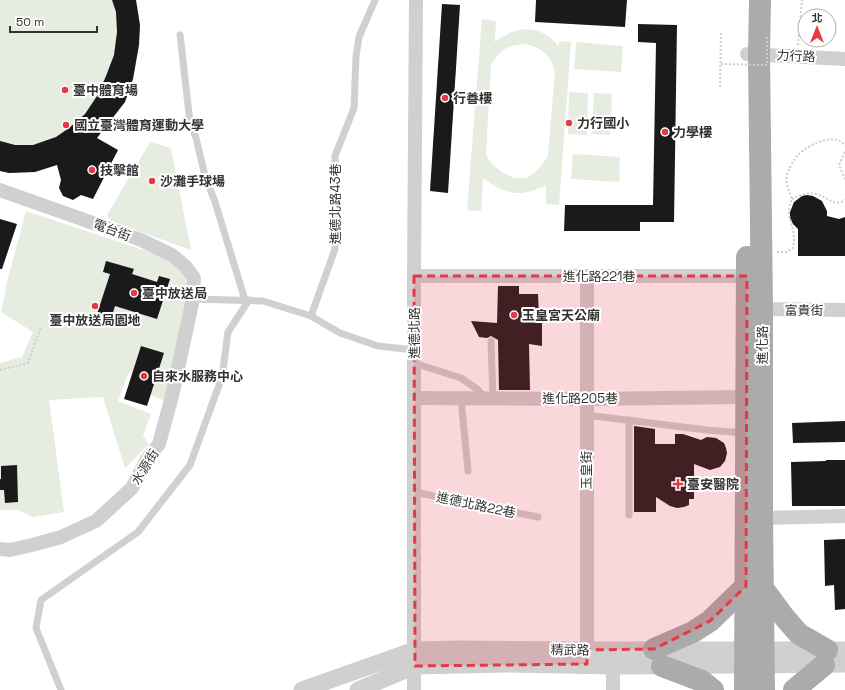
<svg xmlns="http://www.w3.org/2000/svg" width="845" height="690" viewBox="0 0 845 690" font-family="'Space Grotesk','Noto Sans TC',sans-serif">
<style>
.green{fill:#e6ecdf;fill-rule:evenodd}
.building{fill:#1a1a1a}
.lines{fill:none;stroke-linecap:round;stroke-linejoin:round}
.path{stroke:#cdcdcd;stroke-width:2;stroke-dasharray:2 2;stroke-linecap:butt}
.service{stroke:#d0d0d0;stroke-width:7}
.minor{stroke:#d0d0d0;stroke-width:14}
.tertiary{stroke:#d0d0d0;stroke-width:17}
.primary{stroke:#ababab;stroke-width:22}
.path-bridge{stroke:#cdcdcd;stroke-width:2;stroke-dasharray:2 2;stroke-linecap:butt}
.marked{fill:#e63946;fill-opacity:0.2;stroke:#e63946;stroke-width:3;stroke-dasharray:8 5;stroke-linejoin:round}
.poi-dot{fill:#e63946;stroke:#fff;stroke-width:1.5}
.labels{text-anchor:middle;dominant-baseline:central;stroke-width:4;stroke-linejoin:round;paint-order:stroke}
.street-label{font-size:13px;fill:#333;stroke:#fff}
.poi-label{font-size:13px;font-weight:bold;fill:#333;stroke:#fff;text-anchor:start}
</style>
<rect width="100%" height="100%" fill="#fff"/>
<g class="green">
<path d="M 0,0 L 136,0 L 140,25 L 139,45 L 133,79 L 125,102 L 103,130 L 81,153 L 56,165 L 35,172 L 9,173 L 0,171 Z"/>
<path d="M 482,19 L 496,21 L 495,42 C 517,25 539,24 559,46 L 559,41 L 571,42 L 559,205 L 546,204 L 546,185 C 520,198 506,195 483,178 L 481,211 L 467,210 ZM 525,44 C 542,48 550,54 555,72 L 548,156 L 541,166 L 534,173 L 526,178 L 514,178 L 502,172 L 492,164 L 486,155 L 491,66 C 500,49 507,45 525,44 Z"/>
<path d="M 576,42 L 623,46 L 621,72 L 574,69 Z"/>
<path d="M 569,92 L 588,93 L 587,135 L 568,134 Z"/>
<path d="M 594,93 L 612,94 L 610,135 L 592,134 Z"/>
<path d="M 150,142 L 171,148 L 191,250 L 111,221 L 107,215 Z"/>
<path d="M 573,154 L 620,157 L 619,182 L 571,179 Z"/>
<path d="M 26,211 L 170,259 L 186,279 L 189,299 L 166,401 L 143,392 L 134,373 L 129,372 L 118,401 L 151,414 L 143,436 L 149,444 L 125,468 L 103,397 L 49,400 L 64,512 L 32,517 L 18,510 L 0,510 L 0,363 L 22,357 L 33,332 L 1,312 L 8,278 Z"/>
</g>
<g class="building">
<path d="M 112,0 L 136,0 L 140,25 L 139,45 L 133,79 L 125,102 L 97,138 L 118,150 L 93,199 L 81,195 L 73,200 L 63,196 L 59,188 L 61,180 L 57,165 L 35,172 L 9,173 L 0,171 L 0,141 L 15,145 L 33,145 L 56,137 L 69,128 L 85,114 L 97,96 L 106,76 L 114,55 L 117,32 L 116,12 Z"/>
<path d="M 536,0 L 627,0 L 625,27 L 535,22 Z"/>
<path d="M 442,4 L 460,5 L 448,193 L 430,191 Z"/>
<path d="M 638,24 L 677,25 L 674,222 L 640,222 L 640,231 L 564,231 L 565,205 L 653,205 L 656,43 L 638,42 Z"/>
<path d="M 807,195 L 813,196 L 822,201 L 827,211 L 827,216 L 839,219 L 845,217 L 845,256 L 798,256 L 798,229 L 793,224 L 790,218 L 790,212 L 794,202 L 802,196 Z"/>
<path d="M 0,219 L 17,224 L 2,269 L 0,269 Z"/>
<path d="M 106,261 L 134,269 L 132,274 L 157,282 L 159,276 L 170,279 L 157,319 L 115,306 L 111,319 L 97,314 L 110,274 L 103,272 Z"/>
<path d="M 498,286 L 519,286 L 519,294 L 538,294 L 539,317 L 542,318 L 542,346 L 529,344 L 530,390 L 499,390 L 498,340 L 491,336 L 487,338 L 479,337 L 471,321 L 497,323 Z"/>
<path d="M 141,346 L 164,353 L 147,406 L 124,399 Z"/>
<path d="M 845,421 L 845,442 L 793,443 L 792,423 Z"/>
<path d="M 634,426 L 655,429 L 655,444 L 675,444 L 675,434 L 683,434 L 701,440 L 707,437 L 716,438 L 724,443 L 726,448 L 727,453 L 725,461 L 720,467 L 710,470 L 694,464 L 694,499 L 689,499 L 689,505 L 684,507 L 677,508 L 670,506 L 656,497 L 656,512 L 634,512 Z"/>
<path d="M 826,460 L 845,460 L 845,506 L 792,506 L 791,462 L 826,461 Z"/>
<path d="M 17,465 L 18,502 L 5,503 L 4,490 L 0,490 L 0,479 L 1,479 L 1,466 Z"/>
<path d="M 845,539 L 845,609 L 835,610 L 834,585 L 825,586 L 824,540 Z"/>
</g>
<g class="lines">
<g class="path">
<path d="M 798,45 L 802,0"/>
<path d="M 720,87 L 721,32"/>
<path d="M 845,152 L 839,165 L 845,179"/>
<path d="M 792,199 C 800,195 807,192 816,194 C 826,195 834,208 845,200"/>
<path d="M 777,252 L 786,252 L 793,248 C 793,244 795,240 794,236 C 792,219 785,216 792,199 C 789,191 785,182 787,174 C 789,169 794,159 798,155 C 807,145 836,131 845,146"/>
<path d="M 0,370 L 28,363 L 41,327"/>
</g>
<g class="service">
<path d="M 180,35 L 190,122 L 196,138 L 205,176 L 215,202 L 245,300"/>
<path d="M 193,299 L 263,301 L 311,316 L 340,333 L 378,346 L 414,350"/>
<path d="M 311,316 L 335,249 L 336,188 L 335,156 L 354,108 L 356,56 L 359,37 L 375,0"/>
<path d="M 491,341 L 493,398"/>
<path d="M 414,363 L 461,378 L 477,389 L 486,398"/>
<path d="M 461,398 L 468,471"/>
<path d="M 586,415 L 707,430 L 744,433"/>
<path d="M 629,420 L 629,515"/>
<path d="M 414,492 L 538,517"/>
<path d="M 61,690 L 36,628 L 41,600 L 138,532 L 190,465 L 222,377 L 228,332 L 249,300"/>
</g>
<g class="minor">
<path d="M 747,54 L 845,59"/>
<path d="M 0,190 L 141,240 L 172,255 L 185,266 L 194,278 L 193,299 L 172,396 L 159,444 L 147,459 L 132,488 L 96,521 L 61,537 L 32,545 L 10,550 L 0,549"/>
<path d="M 414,276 L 747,276 L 750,283"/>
<path d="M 587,276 L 587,660"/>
<path d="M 759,302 L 762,309 L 845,310"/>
<path d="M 414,398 L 586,399 L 746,397"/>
<path d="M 762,518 L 845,516"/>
<path d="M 414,690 L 414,276 L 416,0"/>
<path d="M 613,690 L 613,656"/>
</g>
<g class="tertiary">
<path d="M 302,690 L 415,650 L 460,649 L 587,650 L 845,650"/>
<path d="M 358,690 L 415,666 L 508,664 L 613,666 L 845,664"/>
</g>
<g class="primary">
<path d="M 760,0 L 759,54 L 762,309 L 762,518 L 764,690"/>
<path d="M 762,587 L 785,618 L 799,634 L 827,650"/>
<path d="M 654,649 L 693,632 L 710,621 L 746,586"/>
<path d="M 662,666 L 702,681 L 713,690"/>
<path d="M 745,690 L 747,257"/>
<path d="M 794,690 L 824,665"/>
</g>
<path class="path-bridge" d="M 721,64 L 767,65 L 767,37"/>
</g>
<path class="marked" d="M 414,276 L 747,276 L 746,586 L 710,621 L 654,649 L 587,650 L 587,664 L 415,666 Z"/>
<g class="poi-dot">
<circle cx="65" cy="90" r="4"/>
<circle cx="445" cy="98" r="4"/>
<circle cx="569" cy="123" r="4"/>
<circle cx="66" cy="125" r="4"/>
<circle cx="665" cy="132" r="4"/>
<circle cx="92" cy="170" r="4"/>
<circle cx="152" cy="181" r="4"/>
<circle cx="134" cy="293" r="4"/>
<circle cx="95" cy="306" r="4"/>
<circle cx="514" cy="315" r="4"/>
<circle cx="144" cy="376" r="4"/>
<path d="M676 478h4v4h4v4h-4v4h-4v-4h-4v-4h4z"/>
</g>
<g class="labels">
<g class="street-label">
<text transform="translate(796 56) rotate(3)">力行路</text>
<text transform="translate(335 204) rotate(-90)">進德北路43巷</text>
<text transform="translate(112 230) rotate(20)">電台街</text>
<text x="599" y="276">進化路221巷</text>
<text x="804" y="310">富貴街</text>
<text transform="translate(414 333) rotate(-90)">進德北路</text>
<text transform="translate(762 345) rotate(-90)">進化路</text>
<text x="580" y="398">進化路205巷</text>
<text transform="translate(145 467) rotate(-58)">水源街</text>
<text transform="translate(586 470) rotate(-90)">玉皇街</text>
<text transform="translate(476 505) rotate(12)">進德北路22巷</text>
<text transform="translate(570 650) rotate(1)">精武路</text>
</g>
<g class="poi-label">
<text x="73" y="90">臺中體育場</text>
<text x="453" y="98">行善樓</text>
<text x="577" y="123">力行國小</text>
<text x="74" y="125">國立臺灣體育運動大學</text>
<text x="673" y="132">力學樓</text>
<text x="100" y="170">技擊館</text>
<text x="160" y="181">沙灘手球場</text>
<text x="142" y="293">臺中放送局</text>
<text x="522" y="315">玉皇宮天公廟</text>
<text x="95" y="320" text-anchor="middle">臺中放送局園地</text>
<text x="152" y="376">自來水服務中心</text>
<text x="687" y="484">臺安醫院</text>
</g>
</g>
<g transform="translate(817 28)"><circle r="19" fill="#ffffff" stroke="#adadad"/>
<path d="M0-3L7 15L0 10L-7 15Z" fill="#e63946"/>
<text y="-6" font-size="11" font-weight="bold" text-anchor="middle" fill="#333333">北</text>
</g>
<path d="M10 26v6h87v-6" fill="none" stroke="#333333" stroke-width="2"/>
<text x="16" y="26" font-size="12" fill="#333333" stroke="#ffffff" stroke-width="3" paint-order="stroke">50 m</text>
</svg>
